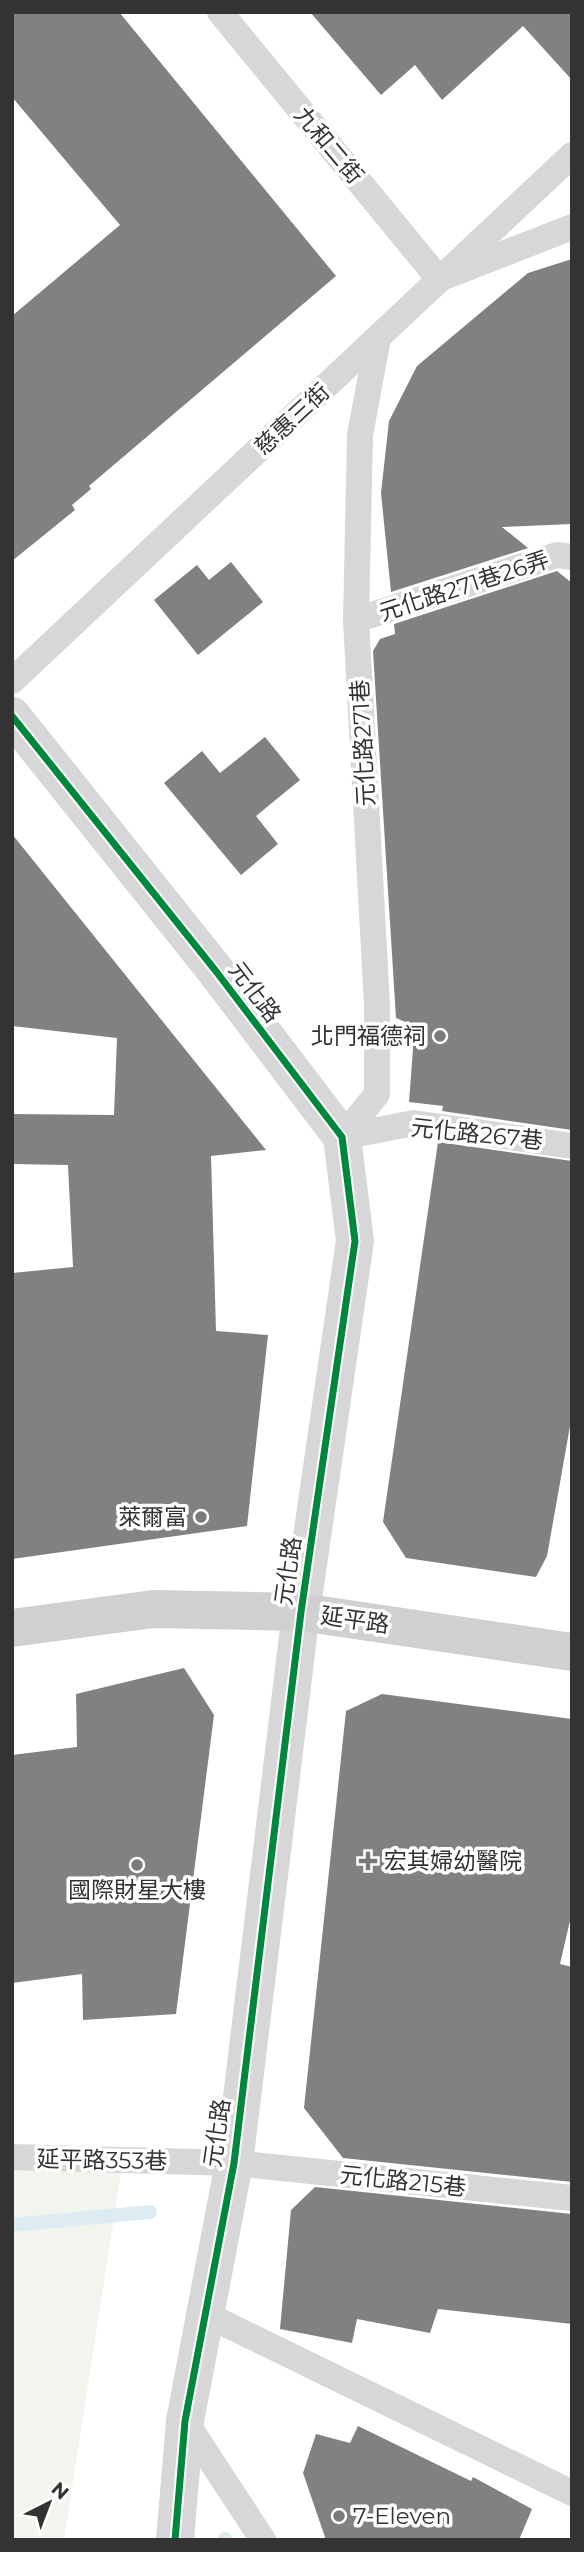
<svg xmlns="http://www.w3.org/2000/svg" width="584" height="2552" viewBox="0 0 584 2552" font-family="Montserrat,'Noto Sans TC',sans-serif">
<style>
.green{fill:#f1f5ed}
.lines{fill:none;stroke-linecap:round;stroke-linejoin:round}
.stream{stroke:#ddebf3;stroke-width:14}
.building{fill:#818181}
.lane{stroke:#d7d7d7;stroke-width:26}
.street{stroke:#d7d7d7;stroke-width:38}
.secondary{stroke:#d0d0d0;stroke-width:38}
.cycleway-casing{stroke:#fff;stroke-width:11}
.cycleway{stroke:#00873e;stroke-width:7}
.poi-dot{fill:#7a7a7a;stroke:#fff;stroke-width:2.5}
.labels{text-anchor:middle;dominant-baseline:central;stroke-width:7;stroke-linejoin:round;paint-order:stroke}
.street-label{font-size:23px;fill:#333;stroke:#fff}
.poi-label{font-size:23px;fill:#333;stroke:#fff;text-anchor:end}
</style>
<rect width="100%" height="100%" fill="#fff"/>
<path class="green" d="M 124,2153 L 64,2540 L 12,2540 L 12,2157 Z"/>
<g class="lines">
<g class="stream">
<path d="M 12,2225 L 150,2212"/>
<path d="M 225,2539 L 225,2540"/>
</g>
</g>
<g class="building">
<path d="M 12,12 L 119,12 L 336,276 L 89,486 L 91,489 L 72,505 L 75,510 L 12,561 L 12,316 L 120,225 L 12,97 Z"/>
<path d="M 310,12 L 572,12 L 572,80 L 523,26 L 442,100 L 415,65 L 381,95 Z"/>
<path d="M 572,259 L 572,524 L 502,527 L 528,548 L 391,592 L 381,493 L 389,421 L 417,366 L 528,273 Z"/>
<path d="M 231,562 L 263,602 L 198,655 L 154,600 L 197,565 L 209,580 Z"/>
<path d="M 557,571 L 572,583 L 572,1130 L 442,1111 L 443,1106 L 409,1102 L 413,1049 L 410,1024 L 396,1018 L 373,651 L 380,639 L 395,634 L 394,624 Z"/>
<path d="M 265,737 L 300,780 L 256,816 L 278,844 L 241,875 L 164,783 L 202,751 L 220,773 Z"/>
<path d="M 12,834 L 266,1150 L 211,1156 L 216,1331 L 268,1335 L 247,1526 L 12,1559 L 12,1273 L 73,1267 L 68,1165 L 12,1164 L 12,1114 L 114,1115 L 117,1038 L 12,1026 Z"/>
<path d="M 438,1142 L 572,1161 L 572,1415 L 547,1556 L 536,1577 L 406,1558 L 383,1522 Z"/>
<path d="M 184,1668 L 214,1715 L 176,2014 L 83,2020 L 82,1974 L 12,1983 L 12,1755 L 77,1747 L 76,1694 Z"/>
<path d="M 382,1694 L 572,1719 L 572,1912 L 560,1964 L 572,1967 L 572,2182 L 343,2158 L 304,2108 L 346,1711 Z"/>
<path d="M 315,2187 L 572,2214 L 572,2324 L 438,2309 L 430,2333 L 357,2319 L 352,2343 L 280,2329 L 291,2210 Z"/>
<path d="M 358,2426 L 471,2481 L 473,2477 L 532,2509 L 519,2540 L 326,2540 L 303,2473 L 316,2434 L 350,2443 Z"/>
</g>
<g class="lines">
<g class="lane">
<path d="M 220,12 L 439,279 L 572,227"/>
<path d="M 356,620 L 557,555 L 572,557"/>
<path d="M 12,681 L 572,155"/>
<path d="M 342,1137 L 377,1094 L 377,1004 L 356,620 L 360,435 L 378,338"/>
<path d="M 342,1137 L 414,1123 L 572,1146"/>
<path d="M 12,2157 L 234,2163 L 572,2198"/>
<path d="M 205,2314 L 572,2493"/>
<path d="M 185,2421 L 263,2540"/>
</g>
<path class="street" d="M 12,716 L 215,970 L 342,1137 L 355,1241 L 301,1612 L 234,2163 L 185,2421 L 175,2540"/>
<path class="secondary" d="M 12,1628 L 153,1609 L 301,1612 L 572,1652"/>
<defs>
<path id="cycleway" d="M 12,716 L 215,970 L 342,1137 L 355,1241 L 301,1612 L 234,2163 L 185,2421 L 175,2540"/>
</defs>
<use href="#cycleway" class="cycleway-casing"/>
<use href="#cycleway" class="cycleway"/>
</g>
<g class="poi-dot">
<circle cx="440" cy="1036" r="7"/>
<circle cx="201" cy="1517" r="7"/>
<path d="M364.5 1850.5h7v7h7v7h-7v7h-7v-7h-7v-7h7z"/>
<circle cx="137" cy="1865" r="7"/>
<circle cx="339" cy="2516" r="7"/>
</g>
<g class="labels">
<g class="street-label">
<text transform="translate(329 145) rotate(50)">九和二街</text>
<text transform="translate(292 419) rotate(-43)">慈惠三街</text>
<text transform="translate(464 586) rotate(-18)">元化路271巷26弄</text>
<text transform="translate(363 743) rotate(-93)">元化路271巷</text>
<text transform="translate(255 992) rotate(53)">元化路</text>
<text transform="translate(477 1134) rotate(6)">元化路267巷</text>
<text transform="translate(288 1571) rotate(-82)">元化路</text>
<text transform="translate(355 1620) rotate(8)">延平路</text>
<text transform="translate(217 2133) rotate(-82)">元化路</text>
<text transform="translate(102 2160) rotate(1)">延平路353巷</text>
<text transform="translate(403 2181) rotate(6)">元化路215巷</text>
</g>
<g class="poi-label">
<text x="426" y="1036">北門福德祠</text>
<text x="187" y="1517">萊爾富</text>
<text x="384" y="1861" text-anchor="start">宏其婦幼醫院</text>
<text x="137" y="1890" text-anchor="middle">國際財星大樓</text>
<text x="353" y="2516" text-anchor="start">7-Eleven</text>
</g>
</g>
<rect width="584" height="2552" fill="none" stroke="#333333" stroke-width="28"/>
<g transform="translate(49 2503) rotate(42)" stroke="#ffffff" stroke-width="5" paint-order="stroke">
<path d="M0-5L12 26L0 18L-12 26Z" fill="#333333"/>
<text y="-10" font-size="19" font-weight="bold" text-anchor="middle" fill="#333333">N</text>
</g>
</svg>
